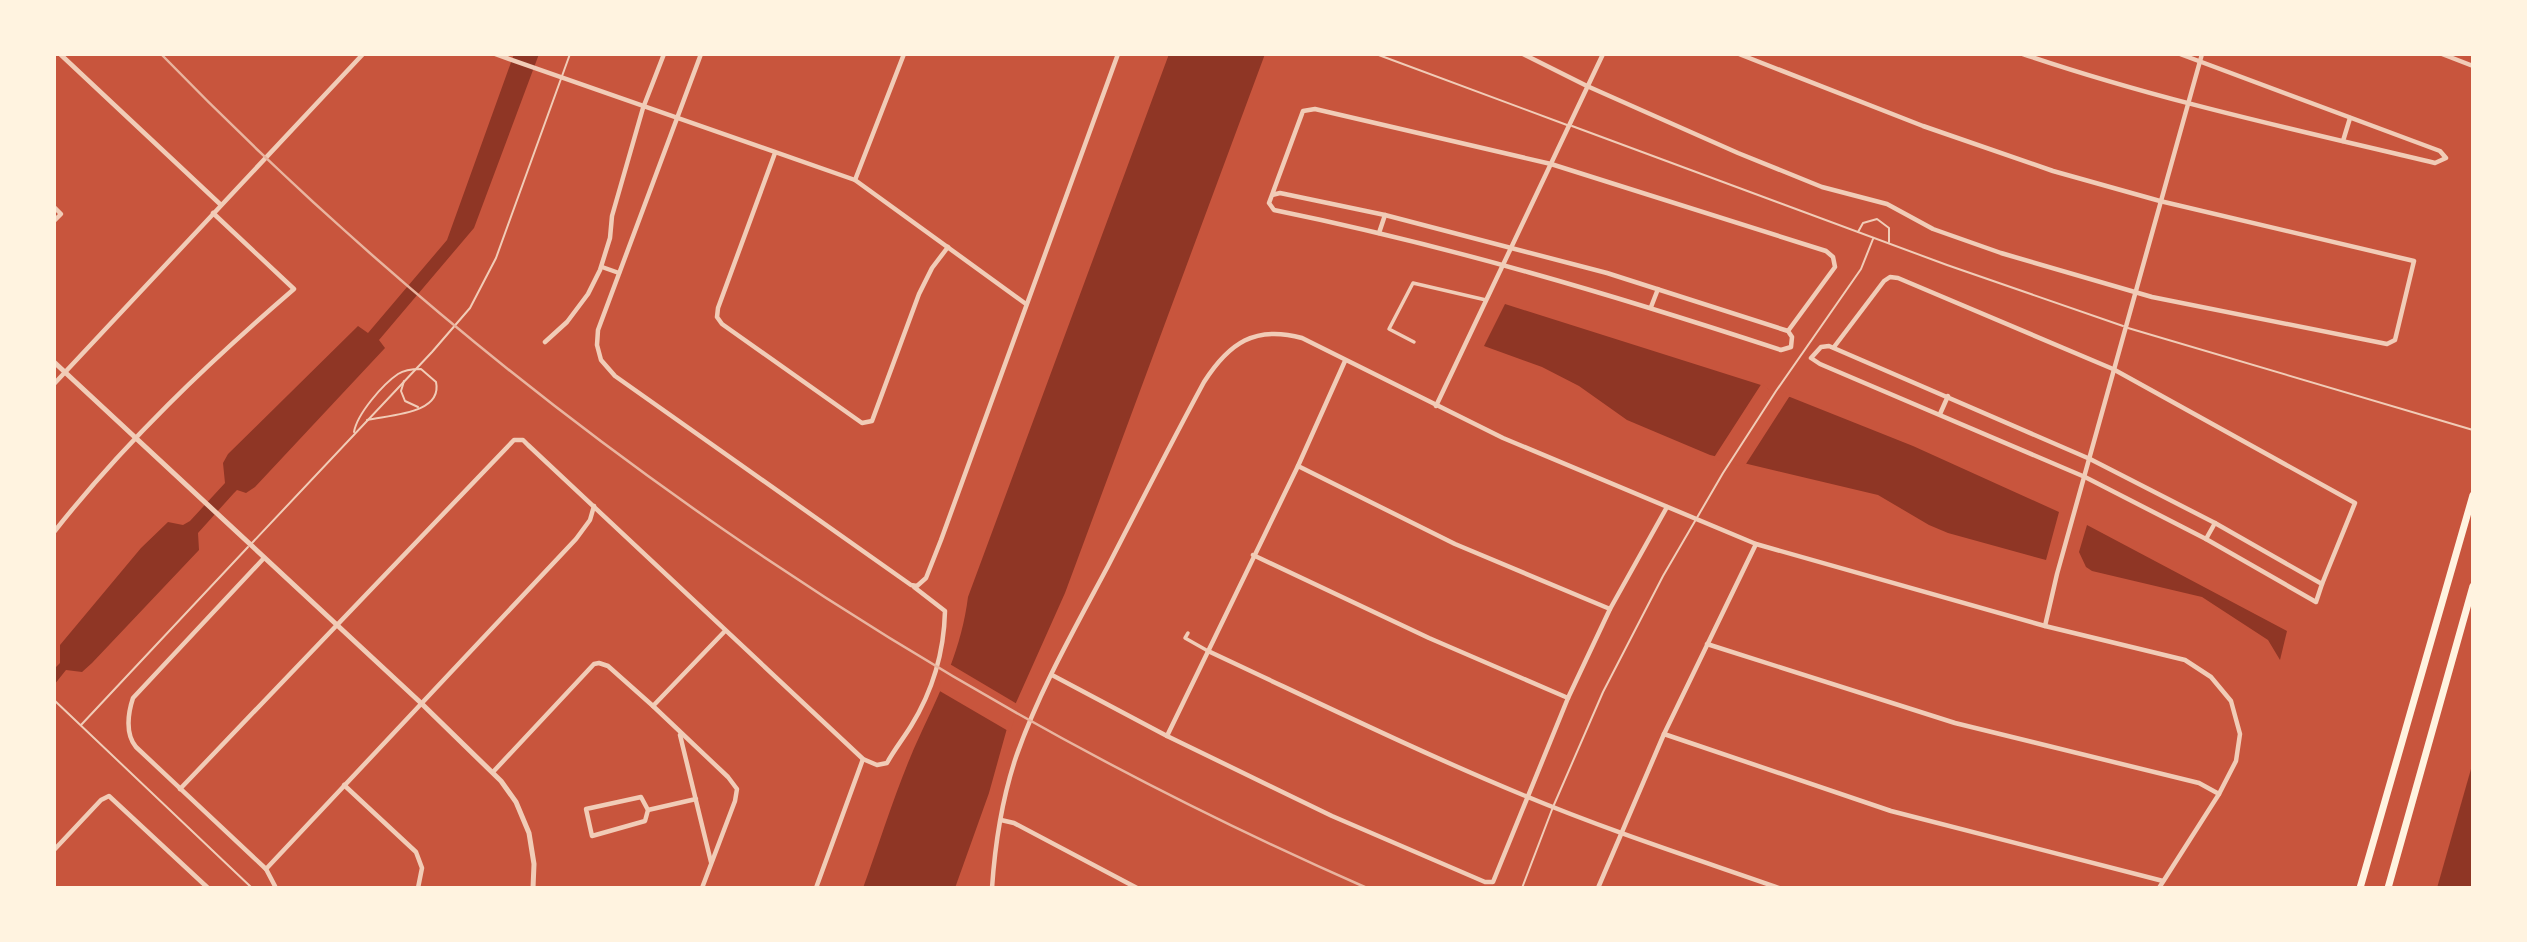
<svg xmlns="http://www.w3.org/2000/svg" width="2527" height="942" viewBox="0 0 2527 942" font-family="'Fira Sans',sans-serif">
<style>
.water{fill:#8f3625}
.pier{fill:#c8553d}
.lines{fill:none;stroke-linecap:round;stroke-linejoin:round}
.service{stroke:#f1ccb7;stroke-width:2}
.pedestrian{stroke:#f1ccb7;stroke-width:3.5}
.minor{stroke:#f1ccb7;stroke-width:4.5}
.tertiary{stroke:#f1ccb7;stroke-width:5}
.trunk{stroke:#fff3e0;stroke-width:7}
.rail{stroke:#e9b49f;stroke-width:2.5}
</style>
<rect width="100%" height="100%" fill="#c8553d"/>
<g class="water">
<path d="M 514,54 L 539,54 L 474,228 L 379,340 L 385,348 L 255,487 L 246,493 L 237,490 L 234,493 L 198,533 L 199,550 L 92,663 L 82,672 L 66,670 L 54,685 L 54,669 L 60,663 L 60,645 L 141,548 L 168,522 L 183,525 L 190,521 L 225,483 L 223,463 L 228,454 L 358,326 L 368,333 L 447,240 Z"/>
<path d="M 1169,54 L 1265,54 L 1065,593 L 1011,714 L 989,793 L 955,888 L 863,888 C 882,836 898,782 921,733 C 942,689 962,646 968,597 Z"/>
<path d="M 1505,304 L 1761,385 L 1779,396 L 1790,397 L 1913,446 L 2059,512 L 2046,560 L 1948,533 L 1929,525 L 1878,495 L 1710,455 L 1627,420 L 1579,386 L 1542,367 L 1484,346 Z"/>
<path d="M 2087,525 L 2287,631 L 2280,660 L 2268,640 L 2202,597 L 2092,571 L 2086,567 L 2079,552 Z"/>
<path d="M 2473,762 L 2473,888 L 2437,888 Z"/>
</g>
<g class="pier">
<path d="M 1762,383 L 1768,389 L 1791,394 L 1744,467 L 1713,459 Z"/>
<path d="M 948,663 L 1019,705 L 1010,732 L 938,690 Z"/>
</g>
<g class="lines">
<g class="service">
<path d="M 1376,54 L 1567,125"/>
<path d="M 1572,126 L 1947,265 L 2123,326"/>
<path d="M 1858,232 L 1863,223 L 1877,219 L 1889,228 L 1889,242"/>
<path d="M 2128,328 L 2473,430"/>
<path d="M 404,381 L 401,391 L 405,401 L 418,407"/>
<path d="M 354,432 C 357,414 383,384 398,374 C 404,370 414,369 421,369 L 436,382 C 443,414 389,415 367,420"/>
<path d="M 252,543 L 432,352 L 470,308 L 496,258 L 570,54"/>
<path d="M 54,700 L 252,888"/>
<path d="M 81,725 L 248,547"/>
<path d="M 1522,888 L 1553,807 L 1603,692 L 1663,576 L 1723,473 L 1776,391 L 1861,269 L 1873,239"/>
</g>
<g class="pedestrian">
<path d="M 1414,342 L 1389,329 L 1413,283 L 1486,300"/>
<path d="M 1188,633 L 1185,638 L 1208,651"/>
</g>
<g class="minor">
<path d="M 60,54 L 221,205"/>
<path d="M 495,54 L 855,180 L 1026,304"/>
<path d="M 701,54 L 598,330 L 597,345 L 601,360 L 615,376 L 911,585 L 917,586 L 926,578 L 941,540 L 1118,54"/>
<path d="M 1523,54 L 1587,86 L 1738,153 L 1822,187 L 1887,204 L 1933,229 L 2001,253 L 2152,297 L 2387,344 L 2395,340 L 2414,261 L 2160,201 L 2053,171 L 1923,126 L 1739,54"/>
<path d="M 2023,54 C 2158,100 2297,130 2435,163 L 2446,158 L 2440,151 L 2180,54"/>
<path d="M 2442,54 L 2473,66"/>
<path d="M 2343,141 L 2350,118"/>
<path d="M 775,153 L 718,308 L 717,317 L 722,324 L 862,423 L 872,421 L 919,294 L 932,268 L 948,247"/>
<path d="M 855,180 L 904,54"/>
<path d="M 1272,195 L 1280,193 L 1385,215 L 1607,273 L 1788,331 L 1792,337 L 1791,347 L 1781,350 C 1614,295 1446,245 1274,210 L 1269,203 L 1303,111 L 1315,109 L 1551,164 L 1826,251 L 1833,257 L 1835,267 L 1788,331"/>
<path d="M 54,207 L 61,214 L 54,221"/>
<path d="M 1379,233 L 1385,215"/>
<path d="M 602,267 L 619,273"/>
<path d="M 1651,307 L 1658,289"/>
<path d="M 545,342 L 567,322 L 588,294 L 600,270 L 610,238 L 612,216 L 643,108 L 664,54"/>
<path d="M 1829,346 L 2090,459 L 2215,523 L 2322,584 L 2316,602 L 2206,539 L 2085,477 L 1820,364 L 1811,358 L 1821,347 Z"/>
<path d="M 1834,347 L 1884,281 L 1890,277 L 1898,278 L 2113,369 L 2355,503 L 2322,584"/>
<path d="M 54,384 L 363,54"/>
<path d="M 1436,406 L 1603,54"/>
<path d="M 1940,414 L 1948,396"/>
<path d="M 1298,466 L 1455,544 L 1610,609"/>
<path d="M 54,532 C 125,442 207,364 294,289 L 213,213"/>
<path d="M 2206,539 L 2215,523"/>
<path d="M 1253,555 L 1429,638 L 1568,698"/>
<path d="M 264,558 L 133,698 C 128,713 125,734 136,747 L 266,869 L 276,888"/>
<path d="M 2045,626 L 2057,574 L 2202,54"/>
<path d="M 1707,644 L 1955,723 L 2199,783 L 2219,794"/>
<path d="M 1208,651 C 1313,700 1417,751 1523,795 C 1607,830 1693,858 1779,888"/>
<path d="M 1052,675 L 1167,736 L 1332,816 L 1485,882 L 1493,882 L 1568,698 L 1610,609 L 1667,507"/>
<path d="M 1664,734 L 1891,811 L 2163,881"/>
<path d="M 680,735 L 711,862"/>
<path d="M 1167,736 L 1298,466 L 1345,361"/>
<path d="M 493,772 L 594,664 L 599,663 L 608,666 L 653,706"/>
<path d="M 344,785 L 416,852 L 422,868 L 418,888"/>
<path d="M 180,789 L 514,440 L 523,440 L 528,445 L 863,759 L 877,765 L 887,763 C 894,750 903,739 911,726 C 932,692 944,652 945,611 L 914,587"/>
<path d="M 641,797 L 648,810 L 645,821 L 592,836 L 586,809 Z"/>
<path d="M 648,810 L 696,799"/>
<path d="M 1001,820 L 1014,823 L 1137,888"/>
<path d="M 54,850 L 101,800 L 109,796 L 208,888"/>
<path d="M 266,869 L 576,539 L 590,520 L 594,506"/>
<path d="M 702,888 L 735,801 L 737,789 L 728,777 L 653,706 L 725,631"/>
<path d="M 816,888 L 863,759"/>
<path d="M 992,888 C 995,844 1002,799 1016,757 C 1039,691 1075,628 1108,566 C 1140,504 1171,443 1204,382 C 1229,343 1255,325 1302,338 L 1503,438 L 1756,544 L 2045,626 L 2185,660 L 2211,677 L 2231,701 L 2240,734 L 2236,761 L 2219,794 L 2159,888"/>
<path d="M 1598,888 L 1664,734 L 1756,544"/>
</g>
<path class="tertiary" d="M 54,362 L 421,703 L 501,781 L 516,802 L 529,833 L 534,864 L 533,888"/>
<g class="trunk">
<path d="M 2360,888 L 2473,495"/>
<path d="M 2388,888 L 2473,586"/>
</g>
<path class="rail" d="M 161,54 C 505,408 915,690 1367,888"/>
</g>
<rect width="2527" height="942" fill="none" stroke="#fff3e0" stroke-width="112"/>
</svg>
